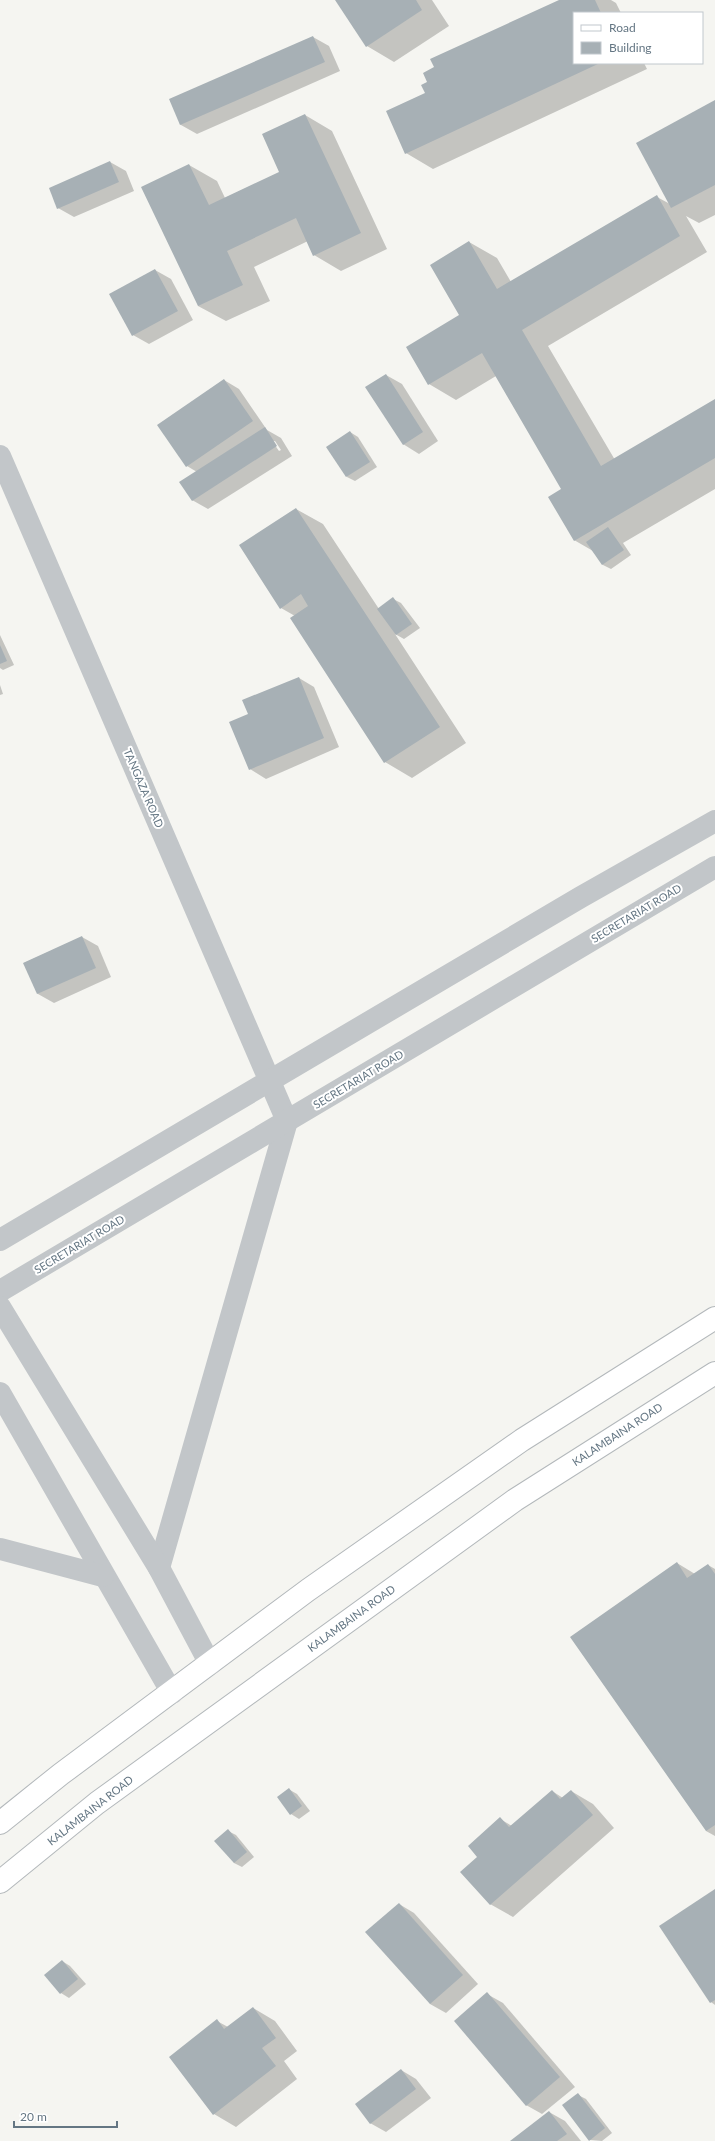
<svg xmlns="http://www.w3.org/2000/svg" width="715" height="2141" viewBox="0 0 715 2141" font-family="Lato,sans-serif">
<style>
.shadow{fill:#0003;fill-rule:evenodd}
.building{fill:#a7b0b5}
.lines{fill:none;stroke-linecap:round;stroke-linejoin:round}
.major-casing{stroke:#b3b8bb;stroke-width:24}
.minor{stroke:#c2c6c9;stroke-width:22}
.major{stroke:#fff;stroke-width:22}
.labels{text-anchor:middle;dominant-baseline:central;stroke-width:4;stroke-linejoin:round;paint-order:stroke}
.street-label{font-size:11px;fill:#647683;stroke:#fff}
</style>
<rect width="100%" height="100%" fill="#f5f5f1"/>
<g class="shadow">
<path d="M 337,0 L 432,0 L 449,26 L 394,62 L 367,46 Z"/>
<path d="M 561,0 L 611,0 L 616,3 L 621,13 L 574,13 L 574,63 L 644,63 L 647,69 L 433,169 L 406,153 L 426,94 Z"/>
<path d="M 313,37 L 329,46 L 340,71 L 197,134 L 181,125 L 170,100 Z"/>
<path d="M 715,101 L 715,215 L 699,223 L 686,216 L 707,252 L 548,346 L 615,460 L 715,400 L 715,489 L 623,543 L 631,555 L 611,569 L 603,565 L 593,551 L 574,540 L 563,490 L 496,376 L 456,400 L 429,384 L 461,315 L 469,242 L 497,258 L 511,282 L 657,197 L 670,204 Z"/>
<path d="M 305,115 L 332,131 L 387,249 L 341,271 L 314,255 L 308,241 L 254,267 L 270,301 L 226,321 L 198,306 L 189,165 L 217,181 L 225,198 L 281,172 Z"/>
<path d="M 110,162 L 126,171 L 134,191 L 74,217 L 58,208 Z"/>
<path d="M 155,270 L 171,279 L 193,320 L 149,344 L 133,335 Z"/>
<path d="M 386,375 L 402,384 L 438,441 L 419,454 L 403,444 Z"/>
<path d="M 224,380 L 239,389 L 267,430 L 281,438 L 292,456 L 208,509 L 192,500 L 197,472 L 187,466 ZM 272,441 L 275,441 L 281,450 L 279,451 Z"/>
<path d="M 350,432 L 358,437 L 377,467 L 355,481 L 347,477 Z"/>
<path d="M 296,509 L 323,524 L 379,609 L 393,599 L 401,603 L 420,628 L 404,639 L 395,634 L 466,743 L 412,778 L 385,762 L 295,616 L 281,608 Z"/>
<path d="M 0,635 L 14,665 L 3,670 L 0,668 Z"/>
<path d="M 299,678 L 314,687 L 339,747 L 266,779 L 250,769 Z"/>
<path d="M 0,685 L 3,694 L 0,695 Z"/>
<path d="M 82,937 L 98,946 L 111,977 L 54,1003 L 38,994 L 24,963 Z"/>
<path d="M 677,1563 L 695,1574 L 708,1565 L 715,1569 L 715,1836 L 706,1831 Z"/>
<path d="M 290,1790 L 297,1794 L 310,1811 L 299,1819 L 291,1814 Z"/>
<path d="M 552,1791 L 563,1798 L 571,1791 L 593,1804 L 614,1828 L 513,1917 L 490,1904 L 479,1857 L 500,1819 L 512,1826 Z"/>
<path d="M 228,1831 L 236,1835 L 254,1857 L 242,1867 L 234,1863 Z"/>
<path d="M 715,1890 L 715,2005 L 711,2002 Z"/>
<path d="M 399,1904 L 414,1913 L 478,1984 L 446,2013 L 430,2004 Z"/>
<path d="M 62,1961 L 70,1966 L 86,1984 L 69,1998 L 61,1993 Z"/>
<path d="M 487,1994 L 503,2003 L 575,2087 L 542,2114 L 526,2105 Z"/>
<path d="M 253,2008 L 275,2021 L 297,2051 L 284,2061 L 297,2079 L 236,2127 L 214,2114 L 217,2021 L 228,2027 Z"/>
<path d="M 401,2070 L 416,2079 L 431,2098 L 386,2132 L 370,2123 Z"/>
<path d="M 578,2095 L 586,2099 L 612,2133 L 602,2141 L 590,2140 Z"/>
<path d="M 549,2112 L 565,2121 L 581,2141 L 512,2141 Z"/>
</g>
<g class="building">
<path d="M 335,0 L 416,0 L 422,10 L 366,47 Z"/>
<path d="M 559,0 L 595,0 L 601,13 L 574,13 L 574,63 L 600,63 L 405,154 L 386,111 L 425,93 L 421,85 L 427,82 L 423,73 L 434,67 L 430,59 Z"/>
<path d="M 313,36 L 325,62 L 180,125 L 169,99 Z"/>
<path d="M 715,100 L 715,185 L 671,208 L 636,143 Z"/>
<path d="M 305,114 L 361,233 L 313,256 L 296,218 L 227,251 L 243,285 L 198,306 L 141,187 L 189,164 L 209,205 L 279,172 L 262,134 Z"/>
<path d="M 110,161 L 119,182 L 57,209 L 49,188 Z"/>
<path d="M 657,195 L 680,236 L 522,330 L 601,466 L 715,399 L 715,458 L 574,541 L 548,497 L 561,489 L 482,353 L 428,385 L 406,347 L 459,315 L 430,265 L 469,241 L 497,289 Z"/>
<path d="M 155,269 L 178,311 L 132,336 L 109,294 Z"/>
<path d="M 386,374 L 423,432 L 403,445 L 365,387 Z"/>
<path d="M 224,379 L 253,421 L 186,467 L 157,425 Z"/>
<path d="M 265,427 L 277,446 L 192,501 L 179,482 Z"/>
<path d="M 350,431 L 370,462 L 346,477 L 326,447 Z"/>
<path d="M 296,508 L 440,727 L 384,763 L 290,618 L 308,606 L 301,594 L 280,609 L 239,545 Z"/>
<path d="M 608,527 L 624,550 L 602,565 L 586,542 Z"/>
<path d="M 393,597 L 412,624 L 396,635 L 377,609 Z"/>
<path d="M 0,645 L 7,661 L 0,664 Z"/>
<path d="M 299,677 L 324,738 L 249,770 L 229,722 L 248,714 L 242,700 Z"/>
<path d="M 82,936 L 96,968 L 37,994 L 23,963 Z"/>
<path d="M 677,1562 L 687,1578 L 708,1564 L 715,1574 L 715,1825 L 706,1831 L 570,1637 Z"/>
<path d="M 289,1788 L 302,1806 L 290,1815 L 277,1797 Z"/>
<path d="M 552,1790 L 560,1799 L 571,1790 L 593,1815 L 490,1905 L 460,1872 L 477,1857 L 468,1846 L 500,1817 L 509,1827 Z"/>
<path d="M 228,1829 L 247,1852 L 234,1863 L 214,1841 Z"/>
<path d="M 715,1889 L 715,2000 L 710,2003 L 659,1926 Z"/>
<path d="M 399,1903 L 463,1975 L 430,2004 L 365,1932 Z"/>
<path d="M 62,1960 L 78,1979 L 60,1994 L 44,1975 Z"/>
<path d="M 487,1992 L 560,2077 L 526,2106 L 454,2021 Z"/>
<path d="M 253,2007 L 276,2038 L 262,2048 L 276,2066 L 213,2115 L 169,2057 L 217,2019 L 224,2029 Z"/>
<path d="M 401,2069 L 416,2089 L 370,2124 L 355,2104 Z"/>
<path d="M 578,2093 L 605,2128 L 589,2141 L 562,2105 Z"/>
<path d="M 549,2111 L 567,2134 L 557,2141 L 510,2141 Z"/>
</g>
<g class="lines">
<defs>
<g id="major">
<path d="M 0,1823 L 61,1774 L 308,1590 L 522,1440 L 715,1318"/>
<path d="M 0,1882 L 97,1803 L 515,1500 L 715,1373"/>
</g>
</defs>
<use href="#major" class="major-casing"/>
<g class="minor">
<path d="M 0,456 L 287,1121 L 159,1568"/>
<path d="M 0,1240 L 581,897 L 715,821"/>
<path d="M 0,1291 L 715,867"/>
<path d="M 0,1307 L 159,1568 L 210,1664"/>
<path d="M 0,1393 L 172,1693"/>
<path d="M 0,1549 L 103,1576"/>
</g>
<use href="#major" class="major"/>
</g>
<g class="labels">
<g class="street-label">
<text transform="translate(144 788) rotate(67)">TANGAZA ROAD</text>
<text transform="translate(636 913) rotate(-31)">SECRETARIAT ROAD</text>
<text transform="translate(358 1079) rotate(-31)">SECRETARIAT ROAD</text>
<text transform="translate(79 1244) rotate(-31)">SECRETARIAT ROAD</text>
<text transform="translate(617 1434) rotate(-33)">KALAMBAINA ROAD</text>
<text transform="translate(351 1618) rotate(-36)">KALAMBAINA ROAD</text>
<text transform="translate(90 1810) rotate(-38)">KALAMBAINA ROAD</text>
</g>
</g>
<rect x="573" y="12" width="130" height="52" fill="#ffffff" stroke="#c1c8cd"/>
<rect x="581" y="25" width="20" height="6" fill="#ffffff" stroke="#c1c8cd"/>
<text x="609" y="32" font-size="12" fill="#647683">Road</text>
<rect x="581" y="42" width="20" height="12" fill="#a7b0b5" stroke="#c1c8cd"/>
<text x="609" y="52" font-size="12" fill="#647683">Building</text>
<path d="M14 2121v6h103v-6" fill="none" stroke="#647683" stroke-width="2"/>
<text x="20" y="2121" font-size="12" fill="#647683" stroke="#ffffff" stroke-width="3" paint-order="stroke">20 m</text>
</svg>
